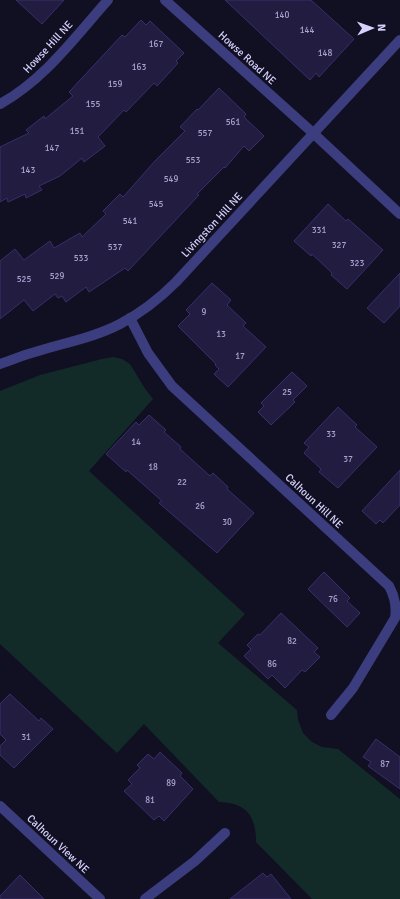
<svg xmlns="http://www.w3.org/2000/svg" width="400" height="899" viewBox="0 0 400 899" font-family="Signika,sans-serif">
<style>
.green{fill:#122b29}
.building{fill:#221c41;stroke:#382f6c}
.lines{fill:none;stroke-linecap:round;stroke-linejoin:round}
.street{stroke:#3c3d7e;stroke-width:10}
.labels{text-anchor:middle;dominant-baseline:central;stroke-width:3;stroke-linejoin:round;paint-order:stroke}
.number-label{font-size:9px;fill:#a8a4ce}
.street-label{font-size:11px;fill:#d5d2fd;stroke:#110f22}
</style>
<rect width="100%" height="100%" fill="#110f22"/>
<path class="green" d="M 113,357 L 122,359 L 130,364 L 144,387 L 153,399 L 89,471 L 245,614 L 218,643 L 297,710 L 298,720 L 303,733 L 312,742 L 322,747 L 338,749 L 400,799 L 400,899 L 312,899 L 256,842 C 256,816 247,803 219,802 L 144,724 L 117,753 L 0,644 L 0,391 L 40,375 L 102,359 Z"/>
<g class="building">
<path d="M 16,0 L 64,0 L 42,24 Z"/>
<path d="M 225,0 L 311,0 L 354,39 L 319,77 L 316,73 L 310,80 Z"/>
<path d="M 141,20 L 146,25 L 150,21 L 184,53 L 176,61 L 178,63 L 157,86 L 154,83 L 126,112 L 124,110 L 98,137 L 105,146 L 84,162 L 82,158 L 60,176 L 39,186 L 42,190 L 26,198 L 25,194 L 8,202 L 7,198 L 0,202 L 0,147 L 29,133 L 26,130 L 44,116 L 45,119 L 73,96 L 69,92 L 122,35 L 125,37 Z"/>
<path d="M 219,88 L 246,114 L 244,117 L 264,136 L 249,151 L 244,146 L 225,168 L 224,167 L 197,194 L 199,195 L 128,271 L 125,268 L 89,292 L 86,287 L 66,302 L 62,296 L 58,298 L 55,294 L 33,311 L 24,300 L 0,319 L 0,261 L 15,249 L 24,260 L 50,241 L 54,248 L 80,233 L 82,237 L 106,214 L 103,211 L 120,194 L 123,197 L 155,161 L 185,131 L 180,127 L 197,109 L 198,110 Z"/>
<path d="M 328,204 L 346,221 L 348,219 L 383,250 L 347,289 L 331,275 L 332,273 L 312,254 L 311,256 L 294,241 Z"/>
<path d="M 400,273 L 400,306 L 384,323 L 367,308 Z"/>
<path d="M 212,283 L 231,300 L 227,305 L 246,323 L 243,326 L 266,347 L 228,387 L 214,374 L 219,369 L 215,365 L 216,364 L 178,326 L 190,314 L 186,310 Z"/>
<path d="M 292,372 L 307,386 L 293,400 L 295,402 L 271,425 L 258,412 L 264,406 L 261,403 Z"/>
<path d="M 338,407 L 357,425 L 355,427 L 377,447 L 338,488 L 319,472 L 321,469 L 304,453 L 309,447 L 304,443 Z"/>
<path d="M 149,415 L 166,430 L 164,432 L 181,447 L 180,449 L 210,476 L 213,473 L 228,487 L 227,489 L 254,513 L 217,553 L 159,503 L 162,501 L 127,470 L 126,472 L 106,454 L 136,422 L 139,425 Z"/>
<path d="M 400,470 L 400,505 L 383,523 L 380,520 L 376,524 L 362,511 Z"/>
<path d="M 324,572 L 350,598 L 347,601 L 360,613 L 347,627 L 308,589 Z"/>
<path d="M 281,613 L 318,648 L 314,652 L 320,657 L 305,672 L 302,670 L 285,688 L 272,675 L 268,679 L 244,656 L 251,649 L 247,645 L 258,634 L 260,635 Z"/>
<path d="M 10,694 L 39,721 L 41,718 L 53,729 L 14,768 L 0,755 L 0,746 L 6,740 L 0,734 L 0,704 Z"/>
<path d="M 376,739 L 400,757 L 400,789 L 368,766 L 371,762 L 363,757 Z"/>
<path d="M 160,752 L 182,773 L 180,776 L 193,789 L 164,821 L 159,816 L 154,820 L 124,791 L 132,784 L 128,780 L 140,768 L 137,765 L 148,754 L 154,759 Z"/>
<path d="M 263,873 L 267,877 L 271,874 L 291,899 L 230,899 Z"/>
<path d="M 20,875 L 44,899 L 0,899 L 0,896 Z"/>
</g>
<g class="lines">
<g class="street">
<path d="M 165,0 L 313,133 L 400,214"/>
<path d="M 0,104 C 44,80 75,37 108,0"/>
<path d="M 130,318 L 148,353 L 172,386 L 389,586 C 395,597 397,606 395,618 L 353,688 L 331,715"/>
<path d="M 0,364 C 12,360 23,355 35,352 C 63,343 93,338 120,324 C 141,313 159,299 176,282 L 400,40"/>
<path d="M 0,806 L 100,899"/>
<path d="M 145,899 L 195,861 L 225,833"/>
</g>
</g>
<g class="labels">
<g class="number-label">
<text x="282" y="15">140</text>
<text x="307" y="30">144</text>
<text x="156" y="44">167</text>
<text x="325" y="53">148</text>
<text x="139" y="67">163</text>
<text x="115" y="84">159</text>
<text x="93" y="104">155</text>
<text x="233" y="122">561</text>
<text x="77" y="131">151</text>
<text x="205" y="133">557</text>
<text x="52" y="148">147</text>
<text x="193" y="160">553</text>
<text x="28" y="170">143</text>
<text x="171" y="179">549</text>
<text x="156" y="204">545</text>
<text x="130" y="221">541</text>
<text x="319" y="230">331</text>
<text x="339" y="245">327</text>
<text x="115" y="247">537</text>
<text x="81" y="258">533</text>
<text x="357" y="263">323</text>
<text x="57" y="276">529</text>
<text x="24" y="279">525</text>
<text x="204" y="312">9</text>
<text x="221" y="334">13</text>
<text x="240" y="356">17</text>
<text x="287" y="392">25</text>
<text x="331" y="434">33</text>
<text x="136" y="442">14</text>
<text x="348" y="459">37</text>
<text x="153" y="467">18</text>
<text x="182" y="482">22</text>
<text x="200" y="506">26</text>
<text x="227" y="522">30</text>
<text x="333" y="599">76</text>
<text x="292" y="641">82</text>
<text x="272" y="664">86</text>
<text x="26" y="737">31</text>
<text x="385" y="764">87</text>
<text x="171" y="783">89</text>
<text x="150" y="800">81</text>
</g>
<g class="street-label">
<text transform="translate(48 47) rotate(-47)">Howse Hill NE</text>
<text transform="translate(247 58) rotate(42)">Howse Road NE</text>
<text transform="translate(212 225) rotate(-47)">Livingston Hill NE</text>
<text transform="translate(314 501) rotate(43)">Calhoun Hill NE</text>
<text transform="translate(58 844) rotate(43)">Calhoun View NE</text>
</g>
</g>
<g transform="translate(372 28) rotate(88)" stroke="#110f22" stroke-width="3" paint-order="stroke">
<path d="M0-3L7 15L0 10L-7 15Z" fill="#d5d2fd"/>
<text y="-6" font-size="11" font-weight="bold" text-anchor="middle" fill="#d5d2fd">N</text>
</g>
</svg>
